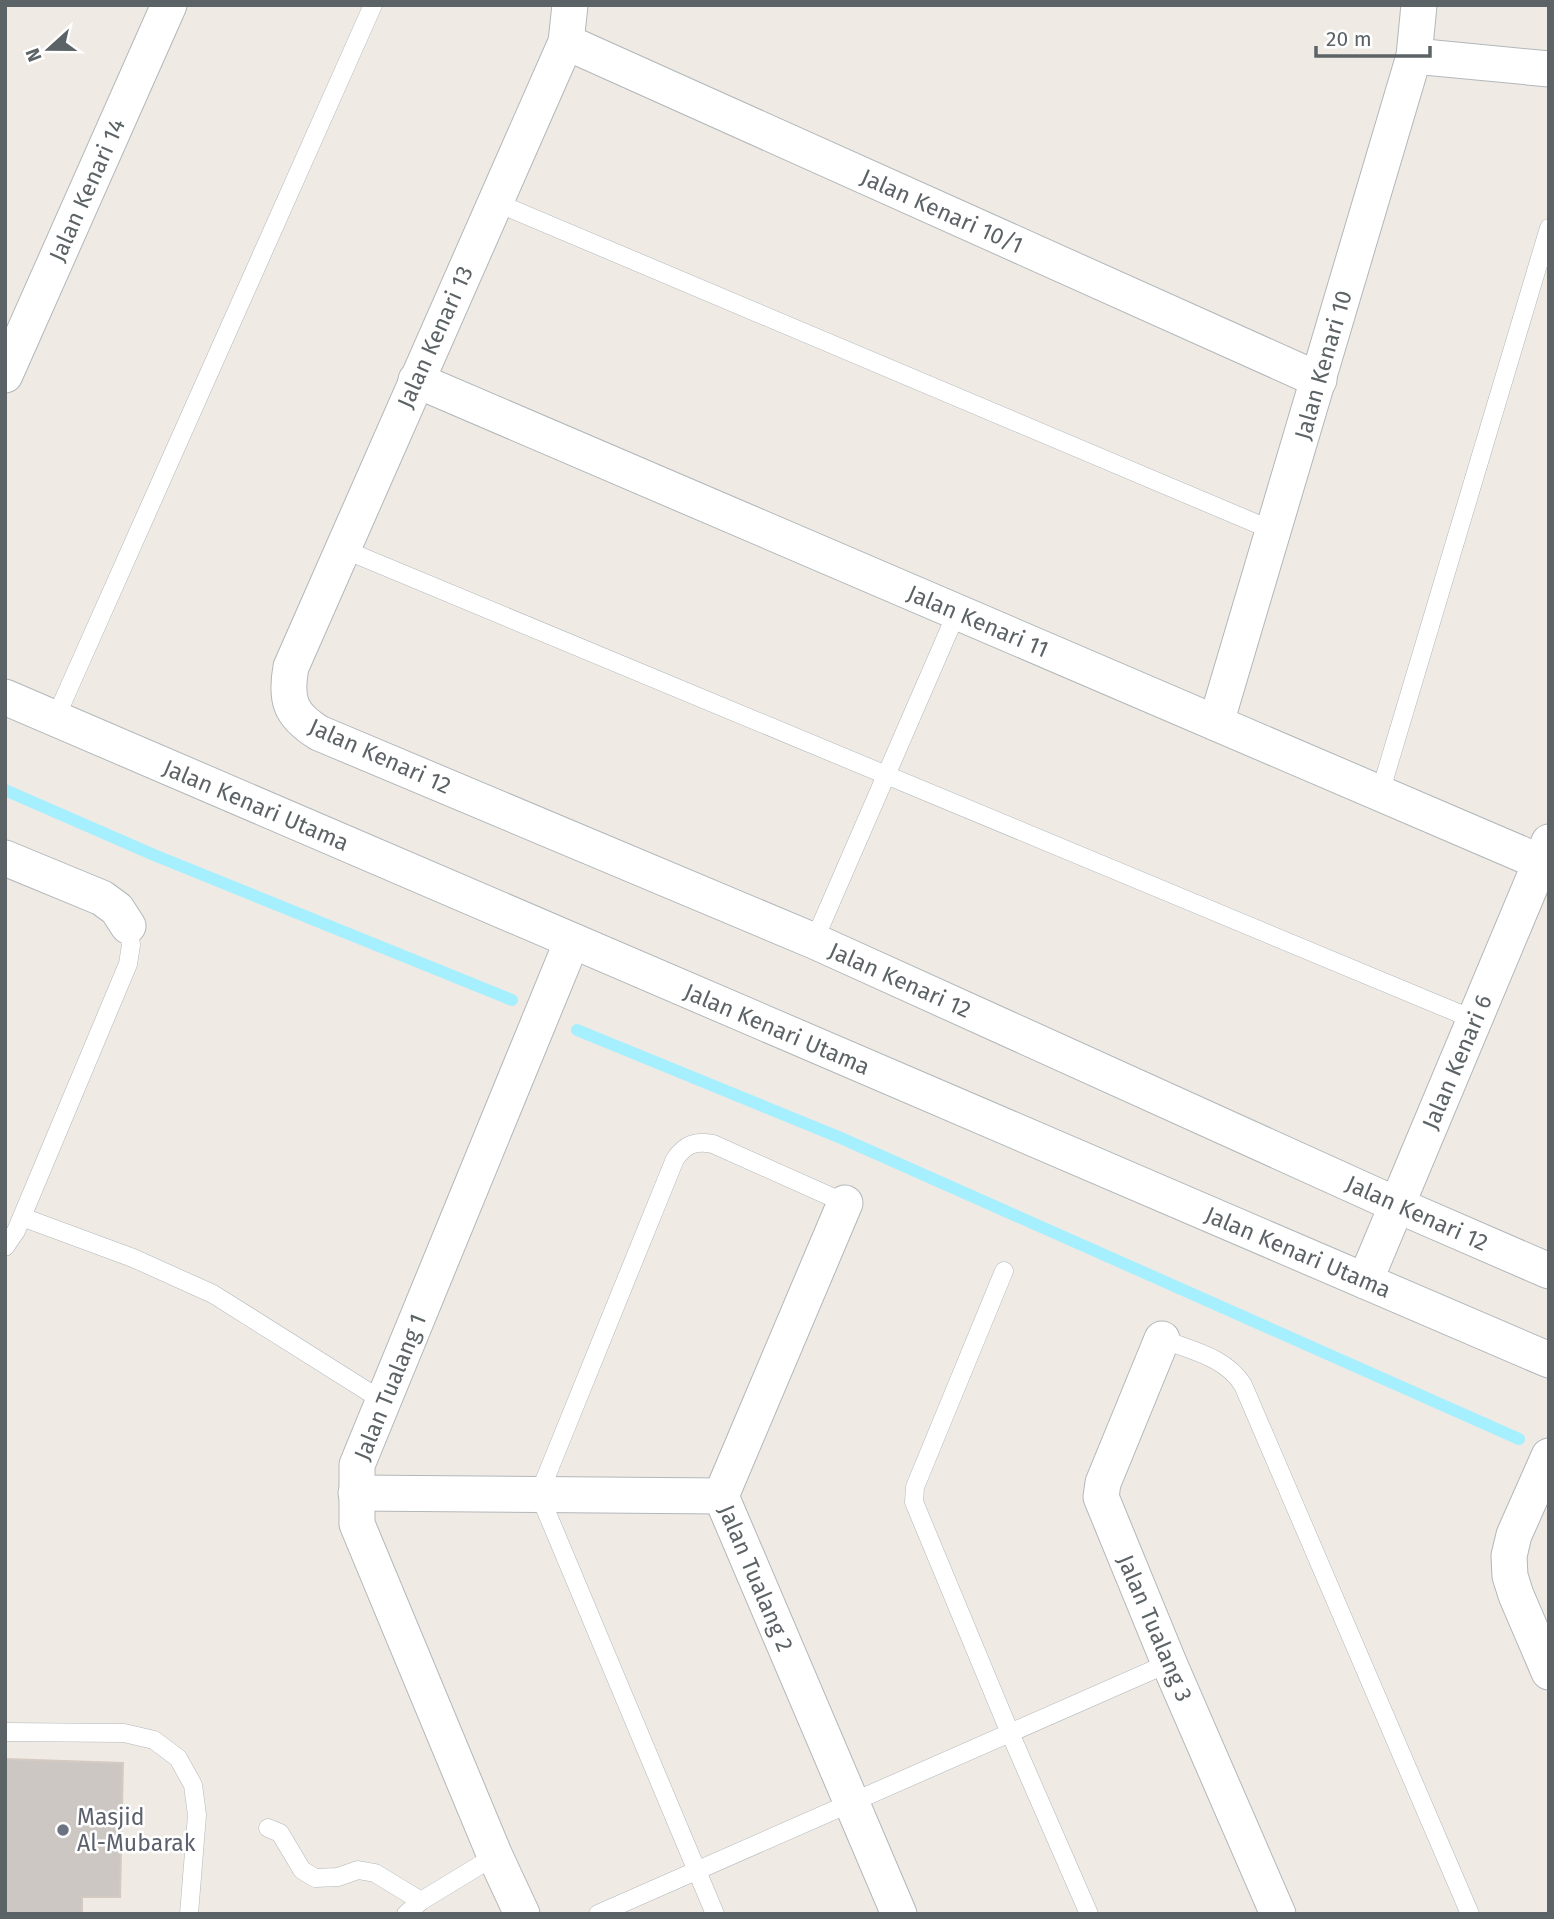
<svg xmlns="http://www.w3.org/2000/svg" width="1554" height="1919" viewBox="0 0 1554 1919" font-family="'Fira Sans',sans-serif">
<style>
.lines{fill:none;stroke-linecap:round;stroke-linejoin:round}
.stream{stroke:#a5efff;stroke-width:12}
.building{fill:#cdc7c3;stroke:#d5cac2;stroke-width:2}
.service-casing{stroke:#b2b7ba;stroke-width:19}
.minor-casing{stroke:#b2b7ba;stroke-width:37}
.service{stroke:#fff;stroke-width:18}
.minor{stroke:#fff;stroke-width:35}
.worship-dot{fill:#6b7280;stroke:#fff;stroke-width:2.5}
.labels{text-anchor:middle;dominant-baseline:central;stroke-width:5;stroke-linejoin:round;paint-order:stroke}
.street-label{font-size:23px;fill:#5c6366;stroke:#fff}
.worship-label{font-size:23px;fill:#5b616d;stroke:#fff;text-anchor:start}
</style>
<rect width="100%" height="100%" fill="#f0eae4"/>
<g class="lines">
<g class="stream">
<path d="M 5,790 L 154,855 L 512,1000"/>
<path d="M 577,1030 L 841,1138 L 1519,1439"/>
</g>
</g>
<path class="building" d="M 5,1759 L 123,1763 L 120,1897 L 82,1897 L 82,1914 L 5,1914 Z"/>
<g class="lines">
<defs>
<g id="service">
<path d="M 495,202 L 1274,531"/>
<path d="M 343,549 L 1475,1020"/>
<path d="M 55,719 L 373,5"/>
<path d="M 1380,793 L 1549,228"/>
<path d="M 814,941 L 957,612"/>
<path d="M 22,1217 L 133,1258 L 213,1294 L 383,1401"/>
<path d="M 5,1247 L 16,1231 L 128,964 L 131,945 L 128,926"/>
<path d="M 1004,1271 L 915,1487 L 914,1502 L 1010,1733 L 1089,1914"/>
<path d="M 1162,1339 C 1190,1350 1226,1357 1243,1385 L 1470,1914"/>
<path d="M 5,1732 L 124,1733 L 154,1740 L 178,1758 L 193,1785 L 197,1815 L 189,1914"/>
<path d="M 268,1828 L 280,1833 L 302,1870 L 315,1878 L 338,1877 L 358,1870 L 375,1873 L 421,1901"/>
<path d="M 406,1914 L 421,1901 L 495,1856"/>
<path d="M 598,1914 L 1169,1663"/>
<path d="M 715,1914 L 539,1494 L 675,1159 C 685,1145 695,1140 713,1144 L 845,1203"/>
</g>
<g id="minor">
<path d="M 570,5 L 566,42 L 291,667 C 285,700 290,715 319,733 L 814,941 L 1397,1205 L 1549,1271"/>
<path d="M 566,42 L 1319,380"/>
<path d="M 1414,56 L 1549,69"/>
<path d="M 5,375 L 169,5"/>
<path d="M 416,380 L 1540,862"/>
<path d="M 5,697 L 1549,1360"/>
<path d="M 1216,723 L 1414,56 L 1419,5"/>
<path d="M 5,858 L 102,898 L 117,909 L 128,926"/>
<path d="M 845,1203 L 721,1496 L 899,1914"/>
<path d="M 1365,1281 L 1549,842"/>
<path d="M 1162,1339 L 1103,1483 L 1101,1497 L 1169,1663 L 1278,1914"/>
<path d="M 1549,1456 L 1514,1535 L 1509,1556 L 1510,1576 L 1516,1595 L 1549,1672"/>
<path d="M 356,1493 L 721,1496"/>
<path d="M 522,1914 L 495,1856 L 357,1524 L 357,1465 L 572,941"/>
</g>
</defs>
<use href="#service" class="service-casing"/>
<use href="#minor" class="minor-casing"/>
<use href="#service" class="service"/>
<use href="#minor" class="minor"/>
</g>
<circle class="worship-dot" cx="63" cy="1830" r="7"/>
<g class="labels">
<g class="street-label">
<text transform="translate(87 190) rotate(-66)">Jalan Kenari 14</text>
<text transform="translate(942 211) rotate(24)">Jalan Kenari 10/1</text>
<text transform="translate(435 337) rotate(-66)">Jalan Kenari 13</text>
<text transform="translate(1323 365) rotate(-74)">Jalan Kenari 10</text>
<text transform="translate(978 621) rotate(23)">Jalan Kenari 11</text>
<text transform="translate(380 756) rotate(24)">Jalan Kenari 12</text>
<text transform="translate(256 805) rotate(23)">Jalan Kenari Utama</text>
<text transform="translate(900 980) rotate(24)">Jalan Kenari 12</text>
<text transform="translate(777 1029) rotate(23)">Jalan Kenari Utama</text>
<text transform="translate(1457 1062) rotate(-67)">Jalan Kenari 6</text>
<text transform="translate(1417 1213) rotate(24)">Jalan Kenari 12</text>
<text transform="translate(1298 1252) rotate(23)">Jalan Kenari Utama</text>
<text transform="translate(390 1387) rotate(-68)">Jalan Tualang 1</text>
<text transform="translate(756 1578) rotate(67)">Jalan Tualang 2</text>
<text transform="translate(1155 1628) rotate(67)">Jalan Tualang 3</text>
</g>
<g class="worship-label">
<text x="77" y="1817">Masjid<tspan x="77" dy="26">Al-Mubarak</tspan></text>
</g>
</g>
<rect width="1554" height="1919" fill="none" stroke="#5c6366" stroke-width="14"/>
<g transform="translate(49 49) rotate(249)" stroke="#ffffff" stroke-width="5" paint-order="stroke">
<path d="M0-5L12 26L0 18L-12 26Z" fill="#5c6366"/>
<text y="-10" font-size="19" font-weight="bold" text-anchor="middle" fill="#5c6366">N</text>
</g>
<path d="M1316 46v10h114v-10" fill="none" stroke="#5c6366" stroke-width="3.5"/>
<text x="1326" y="46" font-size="21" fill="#5c6366" stroke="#ffffff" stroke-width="5" paint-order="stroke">20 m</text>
</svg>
